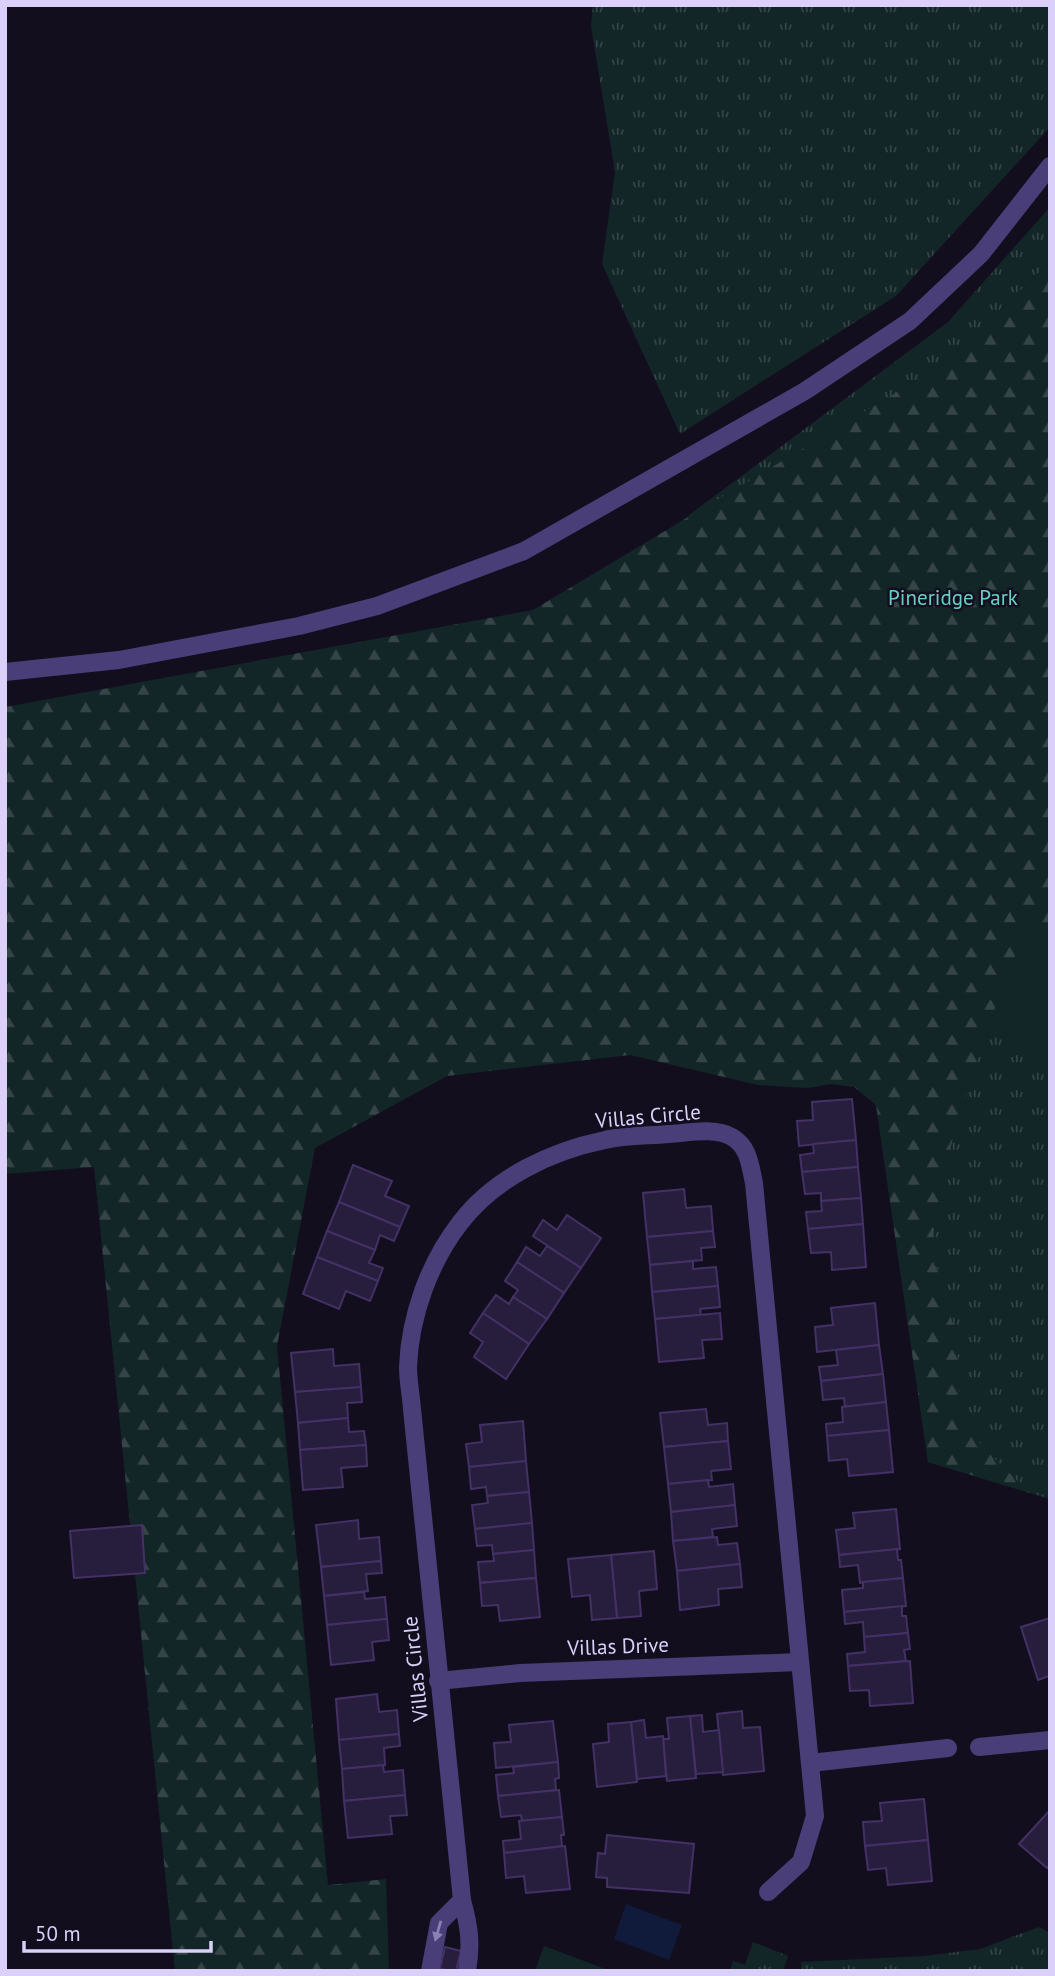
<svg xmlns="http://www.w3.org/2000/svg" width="1055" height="1976" viewBox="0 0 1055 1976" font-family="'PT Sans',sans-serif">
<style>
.grass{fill:url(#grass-tufts)}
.forest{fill:url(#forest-firs)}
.pitch{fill:#122527}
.water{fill:#101a3b}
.building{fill:#271d3c;stroke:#433166;stroke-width:2}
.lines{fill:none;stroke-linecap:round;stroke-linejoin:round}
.minor{stroke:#493e77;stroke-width:18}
.oneway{fill:#8b80b2}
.labels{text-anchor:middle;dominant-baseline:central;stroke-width:5;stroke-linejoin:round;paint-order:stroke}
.park-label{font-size:21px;fill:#65d1c5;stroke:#130e1e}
.street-label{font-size:21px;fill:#dbd0fa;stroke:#130e1e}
</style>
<defs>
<pattern id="grass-tufts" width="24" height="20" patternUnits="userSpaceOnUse" patternTransform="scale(1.75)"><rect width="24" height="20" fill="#122527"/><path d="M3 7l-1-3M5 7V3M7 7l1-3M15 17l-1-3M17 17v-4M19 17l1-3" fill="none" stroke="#344447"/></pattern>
<pattern id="forest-firs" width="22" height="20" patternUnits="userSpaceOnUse" patternTransform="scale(1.75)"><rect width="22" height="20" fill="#122527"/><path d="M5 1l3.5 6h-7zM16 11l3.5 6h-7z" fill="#344447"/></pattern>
</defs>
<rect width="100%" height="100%" fill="#130e1e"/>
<g class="grass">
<path d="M 593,5 L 1050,5 L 1050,127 L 896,296 L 680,434 L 602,264 L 615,172 L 591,26 Z"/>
<path d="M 1050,207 L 1050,262 L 944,364 L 673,527 L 948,322 Z"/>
<path d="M 1050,319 L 1050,1499 L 928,1462 L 876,1104 Z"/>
<path d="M 1039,1927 L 1050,1933 L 1050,1971 L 802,1971 L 801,1962 L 924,1956 L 980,1949 Z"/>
<path d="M 753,1942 L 788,1956 L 783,1971 L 730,1971 L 733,1961 L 745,1965 Z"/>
</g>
<path class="forest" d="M 1050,262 L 1050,926 L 1031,918 L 986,1031 L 946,1162 L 931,1245 L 957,1339 L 960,1406 L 981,1445 L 1030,1493 L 928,1462 L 876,1105 L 854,1087 L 831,1084 L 808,1088 L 758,1085 L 630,1055 L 447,1076 L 315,1148 L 277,1346 L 328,1885 L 386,1879 L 389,1971 L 175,1971 L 94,1167 L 5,1174 L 5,707 L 533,610 L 944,364 Z"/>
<g class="pitch">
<path d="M 1030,918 L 1050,926 L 1050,1057 L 986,1031 Z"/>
<path d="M 544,1946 L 611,1971 L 535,1971 Z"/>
</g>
<path class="water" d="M 626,1904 L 682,1925 L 669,1960 L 614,1939 Z"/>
<g class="building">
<path d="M 852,1099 L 856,1140 L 799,1146 L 797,1121 L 813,1120 L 812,1102 Z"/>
<path d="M 856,1140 L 858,1167 L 802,1172 L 800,1155 L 814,1153 L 813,1144 Z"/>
<path d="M 353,1165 L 392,1181 L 385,1196 L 409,1206 L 400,1227 L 339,1202 Z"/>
<path d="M 858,1167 L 861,1198 L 821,1201 L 821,1193 L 805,1194 L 802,1172 Z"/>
<path d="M 684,1189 L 686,1208 L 711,1206 L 713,1231 L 647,1237 L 643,1193 Z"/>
<path d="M 861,1198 L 863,1224 L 808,1229 L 806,1212 L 822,1211 L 821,1201 Z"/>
<path d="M 339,1202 L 400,1227 L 394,1241 L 380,1235 L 375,1250 L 327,1231 Z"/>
<path d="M 567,1215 L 601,1238 L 581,1268 L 533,1236 L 543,1220 L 557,1230 Z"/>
<path d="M 863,1224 L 866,1267 L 832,1270 L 831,1252 L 811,1253 L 808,1229 Z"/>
<path d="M 327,1231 L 375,1250 L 369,1263 L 383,1268 L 378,1281 L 317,1257 Z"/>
<path d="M 713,1231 L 715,1247 L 701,1248 L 702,1260 L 650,1265 L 647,1237 Z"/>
<path d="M 547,1246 L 581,1268 L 564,1293 L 517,1262 L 526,1247 L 540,1256 Z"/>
<path d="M 317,1257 L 378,1281 L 370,1301 L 346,1291 L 339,1309 L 303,1294 Z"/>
<path d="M 693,1261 L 693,1269 L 716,1267 L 718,1286 L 652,1292 L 650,1265 Z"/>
<path d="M 517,1262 L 564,1293 L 547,1319 L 513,1297 L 518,1290 L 505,1281 Z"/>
<path d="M 718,1286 L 720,1307 L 700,1309 L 701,1315 L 655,1319 L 652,1292 Z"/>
<path d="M 496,1295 L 509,1304 L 513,1297 L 547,1319 L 529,1344 L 483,1313 Z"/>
<path d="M 875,1303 L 879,1345 L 817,1352 L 815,1327 L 833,1325 L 831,1308 Z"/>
<path d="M 483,1313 L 529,1344 L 506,1379 L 474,1357 L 483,1342 L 470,1333 Z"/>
<path d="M 720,1313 L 722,1339 L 702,1340 L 704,1358 L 659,1362 L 655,1319 Z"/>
<path d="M 879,1345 L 883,1374 L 821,1381 L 819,1367 L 838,1365 L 836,1350 Z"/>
<path d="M 333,1349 L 334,1366 L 359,1364 L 361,1387 L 295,1392 L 291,1353 Z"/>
<path d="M 883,1374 L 886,1402 L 845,1407 L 844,1398 L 823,1400 L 821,1381 Z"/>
<path d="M 361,1387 L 362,1402 L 347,1403 L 348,1418 L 298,1423 L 295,1392 Z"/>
<path d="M 886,1402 L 889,1430 L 827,1436 L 826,1424 L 843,1422 L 842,1407 Z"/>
<path d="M 706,1409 L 708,1425 L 727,1423 L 728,1441 L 664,1447 L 660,1413 Z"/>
<path d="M 348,1418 L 349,1432 L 364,1431 L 366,1445 L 300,1450 L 298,1423 Z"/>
<path d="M 523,1421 L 526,1461 L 469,1467 L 466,1444 L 482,1442 L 480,1425 Z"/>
<path d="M 889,1430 L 893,1472 L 849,1476 L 847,1459 L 829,1461 L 827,1436 Z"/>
<path d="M 728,1441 L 731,1469 L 711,1471 L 712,1480 L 668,1484 L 664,1447 Z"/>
<path d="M 366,1445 L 367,1466 L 341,1468 L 343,1487 L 303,1490 L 300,1450 Z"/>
<path d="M 526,1461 L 529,1492 L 487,1496 L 486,1487 L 471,1489 L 469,1467 Z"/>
<path d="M 708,1480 L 709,1487 L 733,1484 L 735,1505 L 671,1512 L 668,1484 Z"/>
<path d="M 529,1492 L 532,1523 L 475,1529 L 472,1505 L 488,1503 L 487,1496 Z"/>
<path d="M 735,1505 L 737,1526 L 712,1529 L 713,1537 L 673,1541 L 671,1512 Z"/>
<path d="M 896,1509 L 900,1549 L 839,1555 L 836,1530 L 855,1528 L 853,1513 Z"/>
<path d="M 358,1520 L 359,1539 L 379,1537 L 381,1561 L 321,1567 L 316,1525 Z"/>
<path d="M 532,1523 L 534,1550 L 493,1554 L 492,1545 L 477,1546 L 475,1529 Z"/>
<path d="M 142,1525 L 145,1573 L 74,1578 L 70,1531 Z"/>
<path d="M 717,1537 L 718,1545 L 737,1543 L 740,1564 L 677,1571 L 673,1541 Z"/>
<path d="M 897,1549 L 898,1560 L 901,1560 L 903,1578 L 860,1583 L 858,1565 L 840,1567 L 839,1555 Z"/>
<path d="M 534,1550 L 536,1578 L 480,1583 L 478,1562 L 494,1561 L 493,1554 Z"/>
<path d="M 654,1551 L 657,1589 L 639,1591 L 641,1616 L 617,1618 L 611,1555 Z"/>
<path d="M 611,1555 L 617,1618 L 592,1620 L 590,1595 L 572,1597 L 568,1559 Z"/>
<path d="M 381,1561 L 382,1573 L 366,1574 L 368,1591 L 324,1596 L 321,1567 Z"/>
<path d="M 740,1564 L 742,1587 L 718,1589 L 719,1605 L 680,1610 L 677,1571 Z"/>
<path d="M 536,1578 L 540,1617 L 500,1621 L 498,1605 L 482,1606 L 480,1583 Z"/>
<path d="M 903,1578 L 906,1606 L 844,1612 L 842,1590 L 863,1588 L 863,1582 Z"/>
<path d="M 364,1592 L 365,1599 L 385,1597 L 387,1619 L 327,1625 L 324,1596 Z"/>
<path d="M 902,1606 L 902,1616 L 906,1616 L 908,1633 L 864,1637 L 863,1622 L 845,1624 L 844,1612 Z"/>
<path d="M 1050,1618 L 1050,1680 L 1049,1676 L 1038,1680 L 1021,1627 Z"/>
<path d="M 387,1619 L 389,1640 L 372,1642 L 374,1660 L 331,1665 L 327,1625 Z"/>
<path d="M 908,1633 L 910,1649 L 904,1650 L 906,1661 L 848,1666 L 847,1654 L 865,1652 L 864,1637 Z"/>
<path d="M 910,1661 L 913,1703 L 870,1706 L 869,1690 L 850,1691 L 848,1666 Z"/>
<path d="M 377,1694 L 379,1712 L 397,1710 L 399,1734 L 339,1740 L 336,1699 Z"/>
<path d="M 742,1711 L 743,1728 L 760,1727 L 764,1771 L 723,1775 L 717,1714 Z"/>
<path d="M 702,1715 L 703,1732 L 719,1730 L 723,1772 L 696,1774 L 690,1716 Z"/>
<path d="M 690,1716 L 696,1778 L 667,1781 L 663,1739 L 669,1739 L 667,1718 Z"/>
<path d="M 644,1720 L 646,1738 L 663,1736 L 666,1776 L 637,1779 L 631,1722 Z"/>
<path d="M 553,1721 L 558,1762 L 496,1768 L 494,1743 L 511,1742 L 509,1725 Z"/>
<path d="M 631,1722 L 637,1782 L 597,1787 L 593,1744 L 609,1742 L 608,1724 Z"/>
<path d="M 399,1734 L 400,1746 L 384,1748 L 385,1765 L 342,1769 L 339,1740 Z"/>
<path d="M 558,1762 L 559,1778 L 555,1779 L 556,1790 L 498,1796 L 496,1775 L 514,1773 L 513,1767 Z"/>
<path d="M 383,1765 L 384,1772 L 403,1770 L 405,1795 L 344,1801 L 342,1769 Z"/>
<path d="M 559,1790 L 562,1817 L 522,1821 L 521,1815 L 501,1817 L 498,1796 Z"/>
<path d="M 405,1795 L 407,1815 L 390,1816 L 392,1834 L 348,1838 L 344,1801 Z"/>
<path d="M 924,1799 L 928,1840 L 865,1846 L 863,1822 L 882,1821 L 880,1803 Z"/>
<path d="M 1050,1810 L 1050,1864 L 1047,1868 L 1019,1844 Z"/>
<path d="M 562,1817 L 564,1835 L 561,1835 L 562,1846 L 504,1853 L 503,1841 L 521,1839 L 519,1821 Z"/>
<path d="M 607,1835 L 694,1844 L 689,1893 L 607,1887 L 607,1878 L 596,1877 L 598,1853 L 605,1854 Z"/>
<path d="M 928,1840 L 932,1881 L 888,1885 L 886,1868 L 868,1870 L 865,1846 Z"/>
<path d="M 565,1846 L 570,1889 L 526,1893 L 524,1876 L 506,1878 L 504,1853 Z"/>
<path d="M 445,1947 L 461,1951 L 456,1971 L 440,1969 Z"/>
</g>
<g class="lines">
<g class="minor">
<path d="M 5,672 L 119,660 L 299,626 L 377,606 L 524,551 L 805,391 L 910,321 L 981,254 L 1050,166"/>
<path d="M 438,1681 L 520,1673 L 799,1662"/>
<path d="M 979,1747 L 1050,1740"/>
<path d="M 810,1763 L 948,1748"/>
<path d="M 430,1971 L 439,1923 L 462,1900"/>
<path d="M 467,1971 C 472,1943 469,1926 462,1900 L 412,1409 C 411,1395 408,1381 408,1367 C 410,1316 429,1263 460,1223 C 494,1178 551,1151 605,1140 C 626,1135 648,1136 669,1134 C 688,1133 714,1127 732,1137 C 749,1147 750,1165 754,1183 L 815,1816 L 801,1862 L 768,1892"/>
</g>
</g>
<defs><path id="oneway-solid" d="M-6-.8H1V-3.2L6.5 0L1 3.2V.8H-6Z" transform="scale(1.75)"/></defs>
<use class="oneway" href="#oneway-solid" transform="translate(438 1931) rotate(106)"/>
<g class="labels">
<g class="park-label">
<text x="953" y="597">Pineridge Park</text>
</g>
<g class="street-label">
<text transform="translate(648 1116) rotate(-5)">Villas Circle</text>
<text transform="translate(618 1646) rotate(-2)">Villas Drive</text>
<text transform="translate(415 1669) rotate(-96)">Villas Circle</text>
</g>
</g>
<rect width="1055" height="1976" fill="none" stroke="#dbd0fa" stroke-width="14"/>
<path d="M24 1941v10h187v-10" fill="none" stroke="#dbd0fa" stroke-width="3.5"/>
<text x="35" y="1941" font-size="21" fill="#dbd0fa" stroke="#130e1e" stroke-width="5" paint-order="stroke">50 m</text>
</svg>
